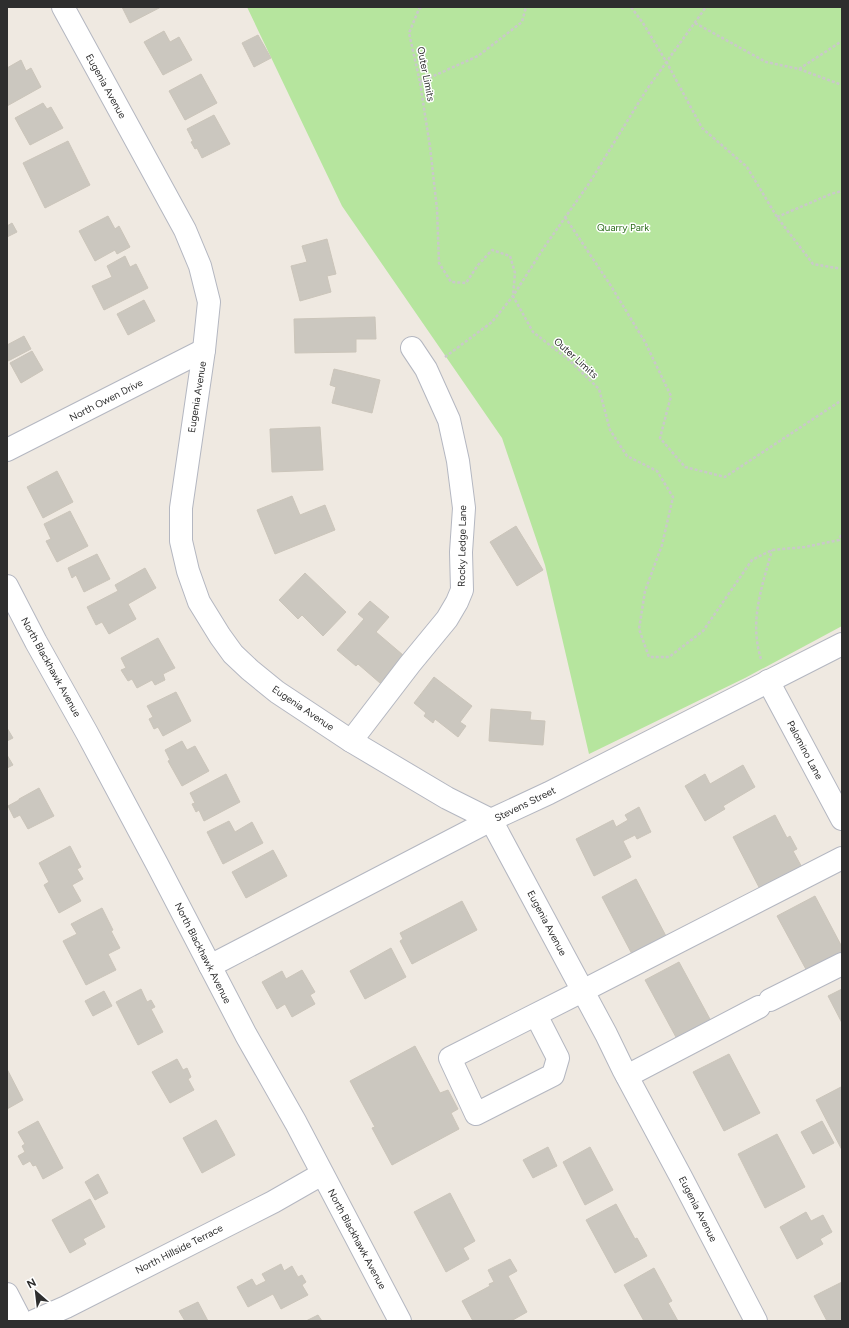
<svg xmlns="http://www.w3.org/2000/svg" width="849" height="1328" viewBox="0 0 849 1328" font-family="Figtree,sans-serif">
<style>
.green{fill:#b6e59e}
.building{fill:#cbc7bf;stroke:#cbc5ba}
.lines{fill:none;stroke-linecap:round;stroke-linejoin:round}
.minor-casing{stroke:#b4b7c1;stroke-width:24}
.path{stroke:#c9c9c9;stroke-width:2.5;stroke-dasharray:3 2;stroke-linecap:butt}
.minor{stroke:#fff;stroke-width:22}
.labels{text-anchor:middle;dominant-baseline:central;stroke-width:3;stroke-linejoin:round;paint-order:stroke}
.street-label{font-size:10px;fill:#2e2e2e;stroke:#fff}
.park-label{font-size:10px;fill:#2c6e1b;stroke:#fff}
</style>
<rect width="100%" height="100%" fill="#efe9e1"/>
<path class="green" d="M 247,7 L 842,7 L 842,626 L 745,678 L 589,754 L 545,565 L 502,438 L 342,206 Z"/>
<g class="building">
<path d="M 122,7 L 161,7 L 130,23 Z"/>
<path d="M 164,31 L 170,42 L 179,37 L 192,60 L 163,75 L 144,42 Z"/>
<path d="M 258,35 L 271,58 L 254,67 L 242,43 Z"/>
<path d="M 21,60 L 26,71 L 31,68 L 41,87 L 7,106 L 7,68 Z"/>
<path d="M 201,74 L 217,103 L 185,120 L 169,91 Z"/>
<path d="M 43,103 L 47,109 L 51,107 L 63,128 L 30,145 L 15,118 Z"/>
<path d="M 214,115 L 230,144 L 202,158 L 197,148 L 195,149 L 191,142 L 193,141 L 187,129 Z"/>
<path d="M 68,141 L 90,185 L 45,208 L 23,163 Z"/>
<path d="M 108,216 L 115,229 L 119,226 L 130,247 L 117,254 L 115,250 L 95,261 L 79,231 Z"/>
<path d="M 12,223 L 17,232 L 7,237 L 7,226 Z"/>
<path d="M 327,239 L 336,274 L 327,276 L 331,292 L 300,301 L 291,266 L 307,262 L 302,246 Z"/>
<path d="M 125,256 L 130,267 L 136,264 L 148,288 L 104,310 L 92,286 L 112,277 L 107,266 Z"/>
<path d="M 144,300 L 155,321 L 128,335 L 117,314 Z"/>
<path d="M 375,317 L 376,339 L 356,339 L 356,352 L 295,353 L 294,319 Z"/>
<path d="M 24,336 L 31,349 L 8,361 L 7,345 Z"/>
<path d="M 32,351 L 43,370 L 21,383 L 10,363 Z"/>
<path d="M 334,369 L 380,380 L 372,413 L 332,403 L 336,387 L 330,385 Z"/>
<path d="M 320,427 L 323,470 L 272,472 L 270,429 Z"/>
<path d="M 57,471 L 73,502 L 43,518 L 27,487 Z"/>
<path d="M 292,496 L 300,515 L 325,505 L 335,530 L 275,554 L 257,510 Z"/>
<path d="M 70,511 L 88,546 L 57,562 L 46,541 L 51,539 L 44,524 Z"/>
<path d="M 516,526 L 543,570 L 517,586 L 490,542 Z"/>
<path d="M 97,554 L 110,579 L 84,592 L 76,575 L 72,578 L 68,568 Z"/>
<path d="M 145,568 L 156,588 L 128,604 L 136,619 L 109,634 L 102,622 L 96,625 L 87,607 L 118,591 L 115,585 Z"/>
<path d="M 305,573 L 346,612 L 323,636 L 302,615 L 298,619 L 279,600 Z"/>
<path d="M 370,601 L 389,617 L 376,632 L 403,655 L 380,683 L 358,664 L 356,666 L 337,650 L 364,619 L 358,614 Z"/>
<path d="M 158,638 L 175,668 L 163,674 L 165,680 L 155,685 L 152,680 L 137,688 L 132,679 L 128,681 L 121,670 L 126,668 L 121,658 Z"/>
<path d="M 434,677 L 472,706 L 460,722 L 466,726 L 458,737 L 435,719 L 433,723 L 424,716 L 426,713 L 414,703 Z"/>
<path d="M 176,692 L 191,721 L 163,736 L 158,727 L 154,729 L 149,719 L 153,717 L 147,706 Z"/>
<path d="M 491,709 L 531,712 L 530,720 L 545,721 L 543,745 L 489,741 Z"/>
<path d="M 7,728 L 13,738 L 7,741 Z"/>
<path d="M 182,741 L 187,750 L 195,746 L 209,771 L 182,786 L 168,761 L 170,760 L 165,750 Z"/>
<path d="M 7,755 L 13,765 L 7,768 Z"/>
<path d="M 743,765 L 755,787 L 723,806 L 725,809 L 705,821 L 685,786 L 705,774 L 710,784 Z"/>
<path d="M 226,774 L 240,802 L 204,821 L 199,810 L 196,812 L 192,804 L 195,803 L 190,793 Z"/>
<path d="M 39,788 L 54,816 L 28,829 L 20,815 L 14,818 L 8,806 L 19,800 L 19,799 Z"/>
<path d="M 639,807 L 651,832 L 637,839 L 635,835 L 623,841 L 631,857 L 594,876 L 576,839 L 613,820 L 616,827 L 628,820 L 625,815 Z"/>
<path d="M 775,815 L 787,838 L 790,836 L 797,849 L 793,851 L 804,871 L 762,893 L 733,837 Z"/>
<path d="M 229,821 L 235,832 L 252,822 L 263,843 L 223,864 L 207,832 Z"/>
<path d="M 70,846 L 81,867 L 77,869 L 83,879 L 72,885 L 81,901 L 59,913 L 44,885 L 49,882 L 39,863 Z"/>
<path d="M 273,850 L 287,876 L 246,898 L 232,872 Z"/>
<path d="M 636,879 L 667,938 L 633,956 L 602,897 Z"/>
<path d="M 815,896 L 842,947 L 842,955 L 808,973 L 777,916 Z"/>
<path d="M 462,901 L 477,930 L 412,964 L 400,941 L 403,939 L 400,933 Z"/>
<path d="M 102,908 L 113,930 L 111,931 L 120,948 L 108,954 L 116,970 L 86,985 L 63,941 L 77,934 L 71,924 Z"/>
<path d="M 391,948 L 406,977 L 365,999 L 350,971 Z"/>
<path d="M 679,962 L 711,1021 L 677,1039 L 645,980 Z"/>
<path d="M 302,970 L 315,992 L 310,995 L 315,1004 L 292,1017 L 285,1004 L 277,1009 L 262,982 L 282,971 L 286,979 Z"/>
<path d="M 141,989 L 147,1002 L 151,1000 L 155,1007 L 151,1009 L 163,1032 L 138,1045 L 116,1002 Z"/>
<path d="M 842,989 L 842,1023 L 828,996 Z"/>
<path d="M 104,991 L 112,1006 L 93,1016 L 85,1001 Z"/>
<path d="M 415,1046 L 440,1093 L 448,1090 L 458,1109 L 451,1113 L 459,1129 L 392,1165 L 372,1128 L 375,1127 L 350,1081 Z"/>
<path d="M 729,1054 L 760,1113 L 724,1131 L 693,1072 Z"/>
<path d="M 177,1059 L 183,1070 L 187,1068 L 191,1077 L 188,1079 L 194,1090 L 170,1103 L 152,1072 Z"/>
<path d="M 7,1069 L 23,1100 L 7,1109 Z"/>
<path d="M 841,1087 L 842,1089 L 842,1150 L 816,1100 Z"/>
<path d="M 216,1120 L 235,1155 L 202,1173 L 183,1138 Z"/>
<path d="M 38,1121 L 63,1168 L 43,1179 L 36,1165 L 33,1166 L 30,1161 L 23,1165 L 18,1156 L 25,1152 L 22,1146 L 25,1144 L 18,1132 Z"/>
<path d="M 822,1121 L 834,1143 L 813,1154 L 801,1132 Z"/>
<path d="M 777,1134 L 805,1187 L 765,1208 L 738,1154 Z"/>
<path d="M 548,1147 L 557,1166 L 533,1178 L 523,1160 Z"/>
<path d="M 590,1147 L 613,1190 L 585,1205 L 563,1162 Z"/>
<path d="M 98,1174 L 108,1193 L 95,1200 L 85,1182 Z"/>
<path d="M 450,1193 L 475,1241 L 463,1248 L 469,1259 L 446,1272 L 414,1212 Z"/>
<path d="M 90,1199 L 105,1227 L 83,1239 L 86,1244 L 70,1253 L 52,1220 Z"/>
<path d="M 616,1204 L 635,1239 L 637,1238 L 647,1256 L 615,1273 L 586,1220 Z"/>
<path d="M 806,1212 L 811,1221 L 823,1215 L 832,1232 L 820,1239 L 823,1244 L 797,1259 L 780,1227 Z"/>
<path d="M 510,1259 L 517,1271 L 508,1276 L 527,1312 L 511,1321 L 509,1320 L 507,1321 L 473,1321 L 462,1301 L 490,1286 L 489,1284 L 494,1282 L 488,1270 Z"/>
<path d="M 281,1264 L 284,1271 L 292,1266 L 298,1277 L 302,1275 L 306,1282 L 302,1285 L 308,1295 L 281,1309 L 273,1294 L 248,1307 L 237,1287 L 252,1279 L 256,1286 L 266,1281 L 262,1274 Z"/>
<path d="M 654,1268 L 672,1301 L 668,1303 L 678,1321 L 644,1321 L 624,1285 Z"/>
<path d="M 842,1282 L 842,1321 L 827,1321 L 814,1296 Z"/>
<path d="M 198,1302 L 208,1321 L 185,1321 L 179,1311 Z"/>
<path d="M 318,1315 L 322,1321 L 306,1321 Z"/>
</g>
<g class="lines">
<defs>
<g id="minor">
<path d="M 63,7 L 185,230 L 200,266 L 209,302 L 204,350 L 181,508 L 181,541 L 188,571 L 199,602 L 220,636 L 233,654 L 250,670 L 277,692 L 351,741 L 447,798 L 491,820 L 606,1034 L 623,1069 L 681,1177 L 756,1321"/>
<path d="M 7,450 L 204,350"/>
<path d="M 7,586 L 36,642 L 87,733 L 157,864 L 246,1035 L 296,1123 L 400,1321"/>
<path d="M 768,681 L 842,819"/>
<path d="M 351,741 L 410,664 L 447,619 L 457,602 L 462,590 L 461,552 L 464,508 L 458,461 L 449,420 L 426,369 L 412,348"/>
<path d="M 210,966 L 491,820 L 549,793 L 842,644"/>
<path d="M 770,1000 L 842,964"/>
<path d="M 536,1015 L 558,1058 L 553,1075 L 476,1114 L 450,1058 C 581,992 712,925 842,858"/>
<path d="M 627,1076 L 759,1007"/>
<path d="M 7,1294 L 21,1321"/>
<path d="M 34,1321 L 66,1307 L 273,1202 L 322,1174"/>
</g>
</defs>
<use href="#minor" class="minor-casing"/>
<g class="path">
<path d="M 421,7 L 419,9 L 409,33 L 420,82 L 430,147 L 437,209 L 439,263 L 451,282 L 466,283 L 478,265 L 492,250 L 510,256 L 515,273 L 513,296 L 533,332 L 569,360 L 599,389 L 610,430 L 627,456 L 657,471 L 673,497 L 662,545 L 645,591 L 639,629 L 649,657 L 669,657 L 703,631 L 752,560 L 772,550 L 805,547 L 839,540 L 842,533"/>
<path d="M 631,7 L 643,23 L 667,63 L 702,128 L 747,167 L 777,217 L 813,264 L 842,269"/>
<path d="M 695,23 L 766,62 L 799,69 L 842,41"/>
<path d="M 799,69 L 842,85"/>
<path d="M 420,82 L 478,56 L 522,22 L 526,7"/>
<path d="M 565,217 L 611,286 L 645,342 L 671,396 L 660,438 L 685,467 L 725,477 L 842,400"/>
<path d="M 777,217 L 831,194 L 842,191"/>
<path d="M 445,357 L 492,322 L 513,296 L 545,246 L 588,185 L 647,89 L 706,7"/>
<path d="M 761,659 C 749,621 762,587 772,550"/>
</g>
<use href="#minor" class="minor"/>
</g>
<g class="labels">
<g class="street-label">
<text transform="translate(426 74) rotate(79)">Outer Limits</text>
<text transform="translate(106 86) rotate(61)">Eugenia Avenue</text>
<text transform="translate(576 358) rotate(42)">Outer Limits</text>
<text transform="translate(197 397) rotate(-81)">Eugenia Avenue</text>
<text transform="translate(106 400) rotate(-27)">North Owen Drive</text>
<text transform="translate(462 546) rotate(-89)">Rocky Ledge Lane</text>
<text transform="translate(51 667) rotate(61)">North Blackhawk Avenue</text>
<text transform="translate(303 708) rotate(34)">Eugenia Avenue</text>
<text transform="translate(805 750) rotate(62)">Palomino Lane</text>
<text transform="translate(525 804) rotate(-26)">Stevens Street</text>
<text transform="translate(547 923) rotate(62)">Eugenia Avenue</text>
<text transform="translate(203 953) rotate(63)">North Blackhawk Avenue</text>
<text transform="translate(698 1209) rotate(63)">Eugenia Avenue</text>
<text transform="translate(357 1239) rotate(62)">North Blackhawk Avenue</text>
<text transform="translate(179 1249) rotate(-27)">North Hillside Terrace</text>
</g>
<g class="park-label">
<text x="623" y="227">Quarry Park</text>
</g>
</g>
<rect width="849" height="1328" fill="none" stroke="#2e2e2e" stroke-width="16"/>
<g transform="translate(36 1292) rotate(332)" stroke="#ffffff" stroke-width="3" paint-order="stroke">
<path d="M0-3L7 15L0 10L-7 15Z" fill="#2e2e2e"/>
<text y="-6" font-size="11" font-weight="bold" text-anchor="middle" fill="#2e2e2e">N</text>
</g>
</svg>
